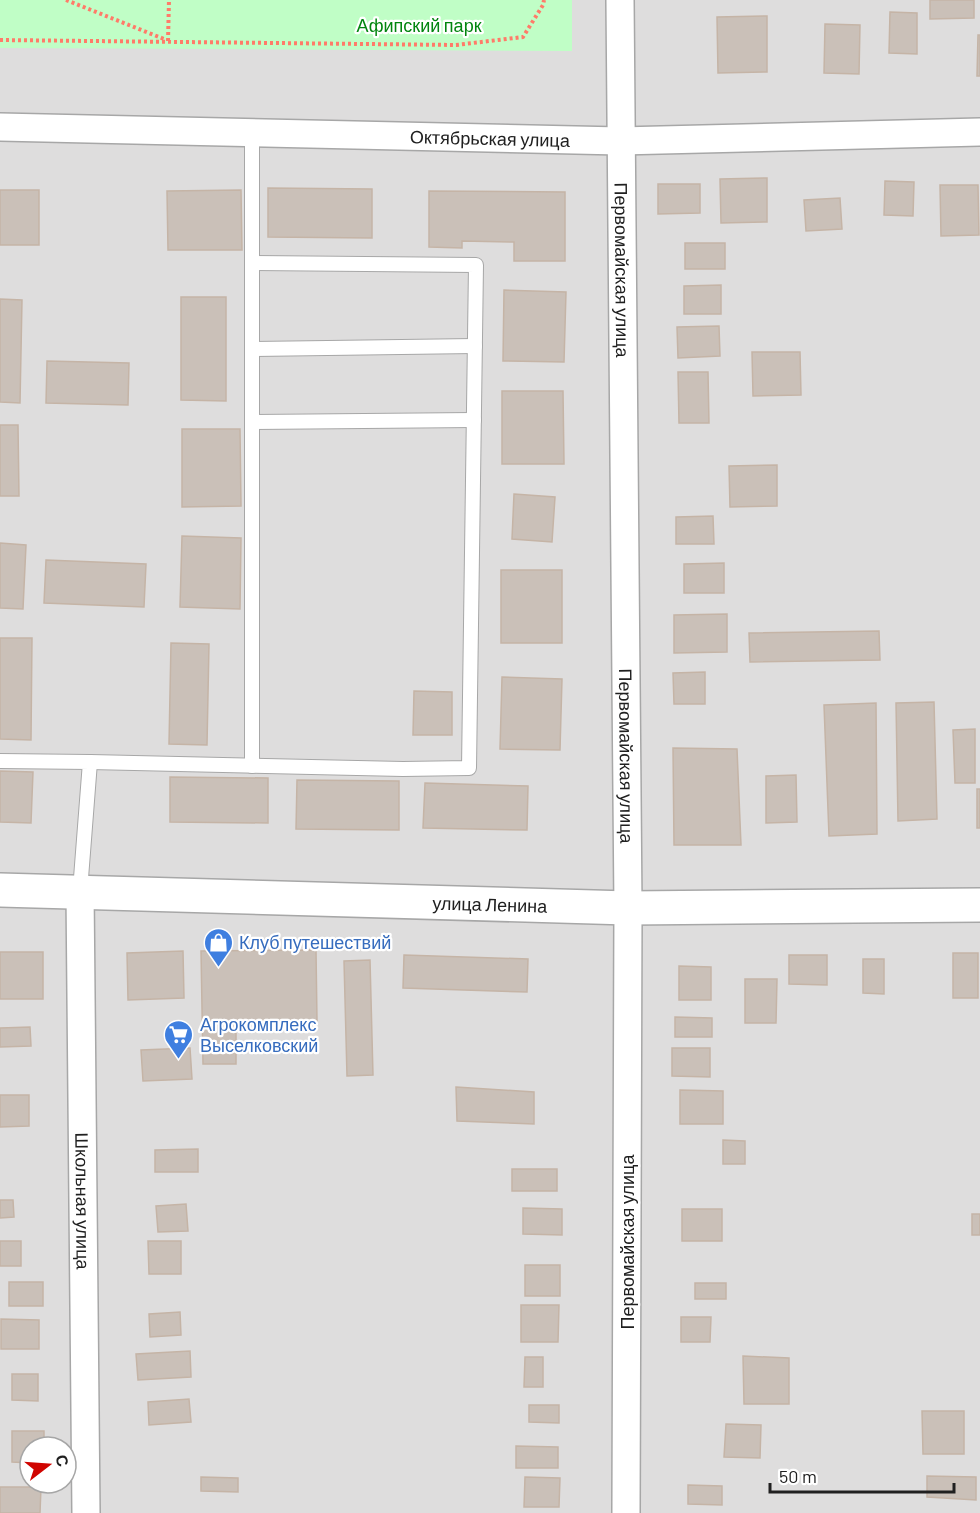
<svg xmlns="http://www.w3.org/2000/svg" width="980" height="1513" viewBox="0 0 980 1513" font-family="Barlow,sans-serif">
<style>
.residential{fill:#dedddd;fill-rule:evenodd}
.park{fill:#c0fec6}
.building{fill:#cac0b8;stroke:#c5b4a6;stroke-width:1.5}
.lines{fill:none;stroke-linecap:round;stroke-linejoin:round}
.service-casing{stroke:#a7a7a7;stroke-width:16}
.minor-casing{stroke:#a7a7a7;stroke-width:30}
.tertiary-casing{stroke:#a7a7a7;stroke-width:36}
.path{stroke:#ff7b69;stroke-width:4;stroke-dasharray:3 3;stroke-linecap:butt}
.service{stroke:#fff;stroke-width:14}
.minor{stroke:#fff;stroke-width:27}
.tertiary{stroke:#fff;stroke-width:33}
.labels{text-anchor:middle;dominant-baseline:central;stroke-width:4.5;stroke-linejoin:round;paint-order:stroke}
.park-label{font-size:18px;fill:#02850f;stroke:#fff}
.street-label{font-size:18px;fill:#202020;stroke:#fff}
.shop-label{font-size:18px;fill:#366cbe;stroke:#fff;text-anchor:start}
</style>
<rect width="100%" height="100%" fill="#f1eee6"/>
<path class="residential" d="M 0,0 L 980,0 L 980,1513 L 0,1513 ZM 30,1447 L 66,1447 L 66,1483 L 30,1483 Z"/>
<path class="park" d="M 0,0 L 572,0 L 572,51 L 0,48 Z"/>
<g class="building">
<path d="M 930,0 L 974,0 L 974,18 L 930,19 Z"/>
<path d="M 890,12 L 917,13 L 917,54 L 889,53 Z"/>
<path d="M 767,16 L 767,72 L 718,73 L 717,17 Z"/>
<path d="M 825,24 L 860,25 L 859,74 L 824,73 Z"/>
<path d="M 978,35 L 980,35 L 980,76 L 977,76 Z"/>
<path d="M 767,178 L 767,222 L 721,223 L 720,179 Z"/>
<path d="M 885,181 L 914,182 L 913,216 L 884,215 Z"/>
<path d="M 658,184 L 700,184 L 700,213 L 658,214 Z"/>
<path d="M 940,185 L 978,185 L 979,235 L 941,236 Z"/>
<path d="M 268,188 L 372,189 L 372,238 L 268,237 Z"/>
<rect x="0" y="190" width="39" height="55"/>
<path d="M 241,190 L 242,250 L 168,250 L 167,191 Z"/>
<path d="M 429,191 L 565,192 L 565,261 L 514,261 L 514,242 L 462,241 L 462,248 L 429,247 Z"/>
<path d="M 840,198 L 842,229 L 806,231 L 804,200 Z"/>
<rect x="685" y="243" width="40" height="26"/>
<path d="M 721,285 L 721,314 L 684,314 L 684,286 Z"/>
<path d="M 504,290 L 566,292 L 564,362 L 503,361 Z"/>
<path d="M 181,297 L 226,297 L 226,401 L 181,400 Z"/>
<path d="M 0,299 L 22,300 L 20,403 L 0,402 Z"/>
<path d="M 719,326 L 720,356 L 678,358 L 677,327 Z"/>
<path d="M 752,352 L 800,352 L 801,395 L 753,396 Z"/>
<path d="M 47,361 L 129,363 L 128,405 L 46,403 Z"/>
<path d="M 678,372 L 708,372 L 709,423 L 679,423 Z"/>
<path d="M 502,391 L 563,391 L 564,464 L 502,464 Z"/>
<path d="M 0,425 L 18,425 L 19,496 L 0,496 Z"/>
<path d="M 182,429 L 240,429 L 241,506 L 182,507 Z"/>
<path d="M 777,465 L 777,506 L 730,507 L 729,466 Z"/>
<path d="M 514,494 L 555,497 L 552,542 L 512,539 Z"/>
<path d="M 713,516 L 714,544 L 676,544 L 676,517 Z"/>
<path d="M 182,536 L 241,538 L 240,609 L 180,607 Z"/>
<path d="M 0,543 L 26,545 L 23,609 L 0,608 Z"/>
<path d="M 46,560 L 146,564 L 144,607 L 44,603 Z"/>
<path d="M 724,563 L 724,593 L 684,593 L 684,564 Z"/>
<rect x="501" y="570" width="61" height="73"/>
<path d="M 727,614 L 727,652 L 674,653 L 674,615 Z"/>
<path d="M 879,631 L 880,660 L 750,662 L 749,633 Z"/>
<path d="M 0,638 L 32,638 L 31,740 L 0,739 Z"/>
<path d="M 171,643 L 209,644 L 207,745 L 169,744 Z"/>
<path d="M 705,672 L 705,704 L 674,704 L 673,673 Z"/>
<path d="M 502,677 L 562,679 L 560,750 L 500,749 Z"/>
<path d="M 414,691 L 452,692 L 452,735 L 413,735 Z"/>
<path d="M 934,702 L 937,819 L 898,821 L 896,703 Z"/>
<path d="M 876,703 L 877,834 L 829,836 L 824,705 Z"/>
<path d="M 975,729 L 975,783 L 955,783 L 953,730 Z"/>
<path d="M 673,748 L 737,749 L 741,845 L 674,845 Z"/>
<path d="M 0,771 L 33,772 L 31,823 L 0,822 Z"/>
<path d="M 796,775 L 797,822 L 766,823 L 766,776 Z"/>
<path d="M 170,777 L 268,778 L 268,823 L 170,822 Z"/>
<path d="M 297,780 L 399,781 L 399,830 L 296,829 Z"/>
<path d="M 425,783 L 528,786 L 527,830 L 423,828 Z"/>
<rect x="977" y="789" width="3" height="39"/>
<path d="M 316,950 L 317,1021 L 236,1022 L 236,1064 L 203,1064 L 201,951 Z"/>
<path d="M 183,951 L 184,998 L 128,1000 L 127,953 Z"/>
<rect x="0" y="952" width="43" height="47"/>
<rect x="953" y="953" width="25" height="45"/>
<path d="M 404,955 L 528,959 L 527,992 L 403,988 Z"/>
<path d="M 789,955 L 827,955 L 827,985 L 789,984 Z"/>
<path d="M 863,959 L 884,959 L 884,994 L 863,993 Z"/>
<path d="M 370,960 L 373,1075 L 347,1076 L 344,961 Z"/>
<path d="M 679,966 L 711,967 L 711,1000 L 679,1000 Z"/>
<path d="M 745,979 L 777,979 L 776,1023 L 745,1023 Z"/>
<path d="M 675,1017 L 712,1018 L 712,1037 L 675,1037 Z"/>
<path d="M 30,1027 L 31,1046 L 0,1047 L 0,1028 Z"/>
<path d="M 190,1048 L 192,1079 L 143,1081 L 141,1050 Z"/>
<path d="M 672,1048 L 710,1048 L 710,1077 L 672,1076 Z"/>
<path d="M 456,1087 L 534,1092 L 534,1124 L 457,1121 Z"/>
<path d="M 680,1090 L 723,1091 L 723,1124 L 680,1124 Z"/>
<path d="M 0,1095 L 29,1095 L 29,1126 L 0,1127 Z"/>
<path d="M 723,1140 L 745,1141 L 745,1164 L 723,1164 Z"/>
<path d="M 198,1149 L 198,1172 L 155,1172 L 155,1150 Z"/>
<rect x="512" y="1169" width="45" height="22"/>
<path d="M 0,1200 L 13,1200 L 14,1217 L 0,1218 Z"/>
<path d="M 186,1204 L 188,1231 L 158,1232 L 156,1206 Z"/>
<path d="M 523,1208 L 562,1209 L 562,1235 L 523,1234 Z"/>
<rect x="682" y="1209" width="40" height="32"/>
<rect x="972" y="1214" width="8" height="21"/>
<rect x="0" y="1241" width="21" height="25"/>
<path d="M 148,1241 L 181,1241 L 181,1274 L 149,1274 Z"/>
<rect x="525" y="1265" width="35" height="31"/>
<rect x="9" y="1282" width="34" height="24"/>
<rect x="695" y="1283" width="31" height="16"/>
<path d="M 521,1305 L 559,1305 L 558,1342 L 521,1342 Z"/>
<path d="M 180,1312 L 181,1335 L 150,1337 L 149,1314 Z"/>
<path d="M 681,1317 L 711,1317 L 710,1342 L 681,1342 Z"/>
<path d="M 1,1319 L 39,1320 L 39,1349 L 1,1349 Z"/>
<path d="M 190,1351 L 191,1377 L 138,1380 L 136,1354 Z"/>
<path d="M 743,1356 L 789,1358 L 789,1404 L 744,1404 Z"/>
<path d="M 525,1357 L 543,1357 L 543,1387 L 524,1387 Z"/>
<path d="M 12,1374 L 38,1374 L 38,1401 L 12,1400 Z"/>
<path d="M 189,1399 L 191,1422 L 149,1425 L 148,1402 Z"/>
<path d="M 529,1405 L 559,1405 L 559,1423 L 529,1422 Z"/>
<path d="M 922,1411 L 964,1411 L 964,1454 L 923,1454 Z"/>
<path d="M 726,1424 L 761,1425 L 760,1458 L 724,1457 Z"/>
<path d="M 12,1431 L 44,1431 L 44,1447 L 30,1447 L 30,1463 L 12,1462 Z"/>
<path d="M 516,1446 L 558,1447 L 558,1468 L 516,1468 Z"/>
<path d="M 927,1476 L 976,1477 L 976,1500 L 927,1497 Z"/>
<path d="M 201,1477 L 238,1478 L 238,1492 L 201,1491 Z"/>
<path d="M 525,1477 L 560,1478 L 559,1507 L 524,1507 Z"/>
<path d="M 688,1485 L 722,1486 L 722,1505 L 688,1504 Z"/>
<path d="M 0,1487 L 41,1487 L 40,1513 L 0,1513 Z"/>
</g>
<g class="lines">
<defs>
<g id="service">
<path d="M 253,349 L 475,346"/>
<path d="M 253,422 L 474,420"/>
<path d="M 0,761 L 90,762 L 80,891"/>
<path d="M 90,762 L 403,769 L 469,768 L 476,265 L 254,263"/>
<path d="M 252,766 L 252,133"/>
</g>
<g id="minor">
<path id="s1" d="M 620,0 L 628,908 L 626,1513"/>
<path id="s2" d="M 0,127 L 620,141 L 980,132"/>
<path id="s3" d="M 80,891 L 86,1513"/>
</g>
<g id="tertiary">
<path id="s4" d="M 0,890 L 628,908 L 980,905"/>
</g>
</defs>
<use href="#service" class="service-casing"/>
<use href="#minor" class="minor-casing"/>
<use href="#tertiary" class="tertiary-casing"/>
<g class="path">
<path d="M 66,0 L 164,39"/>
<path d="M 0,40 L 456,45 L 523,37 L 543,5 L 544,0"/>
<path d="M 168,41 L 169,0"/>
</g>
<use href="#service" class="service"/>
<use href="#minor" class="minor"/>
<use href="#tertiary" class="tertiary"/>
</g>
<defs>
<symbol id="shop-pin" viewBox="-11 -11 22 30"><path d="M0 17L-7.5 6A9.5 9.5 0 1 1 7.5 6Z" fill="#3f7fe0" stroke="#fff"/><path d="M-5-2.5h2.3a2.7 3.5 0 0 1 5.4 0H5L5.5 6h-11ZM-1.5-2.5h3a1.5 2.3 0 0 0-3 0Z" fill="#fff"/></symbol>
<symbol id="supermarket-pin" viewBox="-11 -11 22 30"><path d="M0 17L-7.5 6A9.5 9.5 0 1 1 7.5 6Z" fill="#3f7fe0" stroke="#fff"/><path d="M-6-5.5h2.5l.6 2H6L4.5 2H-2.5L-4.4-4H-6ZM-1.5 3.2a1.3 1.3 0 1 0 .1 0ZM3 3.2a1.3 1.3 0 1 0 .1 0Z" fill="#fff"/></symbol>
</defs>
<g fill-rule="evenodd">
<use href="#shop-pin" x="202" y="926" width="33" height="45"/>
<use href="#supermarket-pin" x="162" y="1018" width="33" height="45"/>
</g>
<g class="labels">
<g class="park-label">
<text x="419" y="25">Афипский парк</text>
</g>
<g class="street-label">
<text stroke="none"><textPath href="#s2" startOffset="490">Октябрьская улица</textPath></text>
<text stroke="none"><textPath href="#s1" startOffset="270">Первомайская улица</textPath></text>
<text stroke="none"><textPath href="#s1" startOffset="756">Первомайская улица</textPath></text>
<text stroke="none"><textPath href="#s4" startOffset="490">улица Ленина</textPath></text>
<text stroke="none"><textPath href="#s3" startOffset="310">Школьная улица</textPath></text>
<text transform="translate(627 1242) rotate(-90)">Первомайская улица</text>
</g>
<g class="shop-label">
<text x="239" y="942">Клуб путешествий</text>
<text x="200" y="1024">Агрокомплекс<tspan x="200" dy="21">Выселковский</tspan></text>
</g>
</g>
<g transform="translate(48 1465) rotate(73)"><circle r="28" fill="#ffffff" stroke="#a6a6a6" stroke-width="1.5"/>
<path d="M0-4.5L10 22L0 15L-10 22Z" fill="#d00400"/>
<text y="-9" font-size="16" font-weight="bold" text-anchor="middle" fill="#202020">С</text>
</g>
<path d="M770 1483v9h184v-9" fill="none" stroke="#202020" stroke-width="3"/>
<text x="779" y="1483" font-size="18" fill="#202020" stroke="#ffffff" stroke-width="4.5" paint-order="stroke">50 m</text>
</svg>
